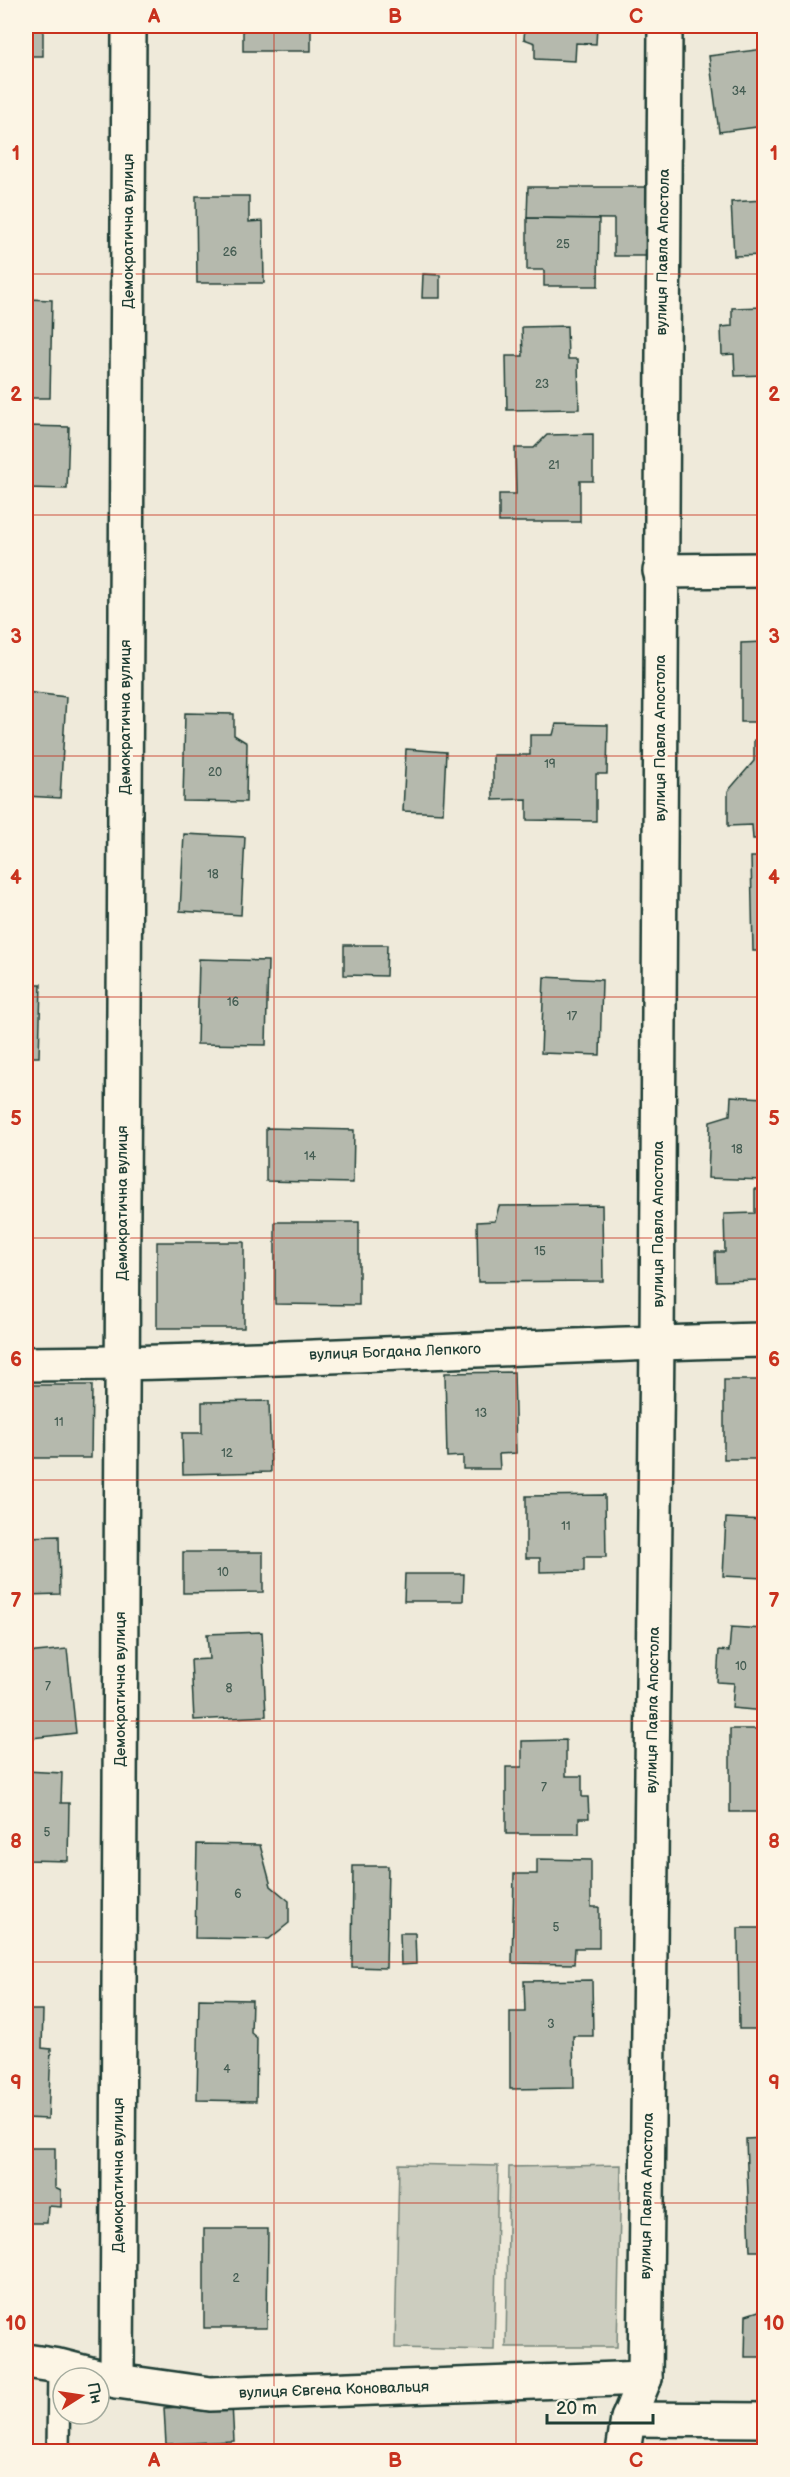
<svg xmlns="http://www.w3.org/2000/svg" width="790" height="2477" viewBox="0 0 790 2477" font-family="'Balsamiq Sans',sans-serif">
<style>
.green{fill:#cccdbf;stroke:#76857a;stroke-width:1.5}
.building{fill:#b5b9ad;stroke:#1f3d34;stroke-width:1.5}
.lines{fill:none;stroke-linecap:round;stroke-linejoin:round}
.lane-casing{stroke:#1f3d34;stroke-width:26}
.street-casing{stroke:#1f3d34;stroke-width:38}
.lane{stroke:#fcf5e5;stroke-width:21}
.street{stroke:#fcf5e5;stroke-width:33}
.grid{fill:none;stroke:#c8321e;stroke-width:1.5;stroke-opacity:0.55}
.labels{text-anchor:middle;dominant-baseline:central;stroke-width:6;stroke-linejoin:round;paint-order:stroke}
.number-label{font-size:12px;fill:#445c52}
.street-label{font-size:15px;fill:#1f3d34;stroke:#fcf5e5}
.neatline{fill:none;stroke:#c8321e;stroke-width:2}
.grid-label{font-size:20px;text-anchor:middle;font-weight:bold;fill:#c8321e}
</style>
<rect width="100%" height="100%" fill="#efeada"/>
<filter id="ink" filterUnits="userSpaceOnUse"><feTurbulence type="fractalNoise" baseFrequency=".0167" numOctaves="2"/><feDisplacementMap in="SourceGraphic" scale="12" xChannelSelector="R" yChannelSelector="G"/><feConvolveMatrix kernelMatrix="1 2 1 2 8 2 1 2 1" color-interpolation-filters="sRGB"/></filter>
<g filter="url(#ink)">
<g class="green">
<path d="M 399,2164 L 498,2166 L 494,2350 L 395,2348 Z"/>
<path d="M 621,2165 L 617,2347 L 506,2347 L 509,2167 Z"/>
</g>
<g class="building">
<rect x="26" y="26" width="17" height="30"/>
<rect x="243" y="26" width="68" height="25"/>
<path d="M 525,26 L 597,26 L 596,44 L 576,43 L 575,61 L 535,59 L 535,43 L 524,39 Z"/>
<path d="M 764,49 L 764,126 L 719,132 L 709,56 Z"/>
<path d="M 528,187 L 648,187 L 648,256 L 614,256 L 614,219 L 527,218 Z"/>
<path d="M 196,196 L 249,196 L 249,222 L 263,221 L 264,283 L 197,283 Z"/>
<path d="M 764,200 L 764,255 L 734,256 L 731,202 Z"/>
<path d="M 527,218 L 599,219 L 598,286 L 544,286 L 544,270 L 527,270 Z"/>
<path d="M 423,274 L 440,275 L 440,298 L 422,298 Z"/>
<path d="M 26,299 L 52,300 L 50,398 L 26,398 Z"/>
<path d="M 764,307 L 764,375 L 735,376 L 734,354 L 722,355 L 721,327 L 732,326 L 732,308 Z"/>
<path d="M 567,326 L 568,359 L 578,359 L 579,409 L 507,410 L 506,356 L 523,356 L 522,327 Z"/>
<path d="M 26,426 L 69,427 L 67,489 L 26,488 Z"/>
<path d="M 593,434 L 593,481 L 580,481 L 580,522 L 499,522 L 499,494 L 516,494 L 515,448 L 534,448 L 547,435 Z"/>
<path d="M 764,642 L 764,722 L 741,722 L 741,643 Z"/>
<path d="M 26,692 L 66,697 L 60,798 L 26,796 Z"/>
<path d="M 185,713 L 234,714 L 234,735 L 247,743 L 246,802 L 183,801 Z"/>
<path d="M 556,724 L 608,725 L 607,774 L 596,774 L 596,821 L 527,820 L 527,799 L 493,800 L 493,755 L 530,755 L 530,735 L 553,735 Z"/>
<path d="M 754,740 L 764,740 L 764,839 L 753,839 L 752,825 L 728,826 L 728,791 L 754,761 Z"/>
<path d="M 406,749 L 446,752 L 443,813 L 403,811 Z"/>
<path d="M 184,834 L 245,837 L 241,915 L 180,911 Z"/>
<path d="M 751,857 L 764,857 L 764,951 L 753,951 Z"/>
<path d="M 344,945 L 387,945 L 386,976 L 344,975 Z"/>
<path d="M 199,959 L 268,961 L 266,1045 L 197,1044 Z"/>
<path d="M 544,977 L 602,980 L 600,1055 L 541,1053 Z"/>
<path d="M 26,984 L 41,984 L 39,1057 L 26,1057 Z"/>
<path d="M 731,1096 L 764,1098 L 764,1180 L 708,1178 L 710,1121 L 730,1115 Z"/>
<path d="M 266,1128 L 354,1130 L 353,1183 L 266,1181 Z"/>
<path d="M 755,1189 L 764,1189 L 764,1280 L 716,1281 L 715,1252 L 725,1252 L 724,1214 L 755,1213 Z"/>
<path d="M 602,1205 L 603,1281 L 478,1282 L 477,1222 L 495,1221 L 499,1206 Z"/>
<path d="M 275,1222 L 359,1222 L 359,1305 L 275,1304 Z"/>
<rect x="157" y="1242" width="87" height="86"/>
<path d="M 514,1372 L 516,1453 L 499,1454 L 500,1469 L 463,1469 L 463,1456 L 447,1457 L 445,1373 Z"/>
<rect x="724" y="1380" width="40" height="79"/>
<path d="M 26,1385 L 92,1385 L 91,1458 L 26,1458 Z"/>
<path d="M 269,1401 L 271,1472 L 183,1474 L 182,1433 L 202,1433 L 202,1402 Z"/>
<path d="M 605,1495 L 606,1557 L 584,1557 L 584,1571 L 540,1572 L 540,1558 L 526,1558 L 526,1496 Z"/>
<path d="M 726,1518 L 764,1520 L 764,1578 L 723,1576 Z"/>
<path d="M 59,1536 L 60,1594 L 26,1595 L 26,1537 Z"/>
<path d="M 183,1552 L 263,1552 L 263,1592 L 183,1593 Z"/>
<path d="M 405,1574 L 464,1574 L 463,1601 L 404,1601 Z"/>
<path d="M 731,1627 L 764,1629 L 764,1711 L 732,1708 L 734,1683 L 717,1682 L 719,1650 L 729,1651 Z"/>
<path d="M 262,1632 L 266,1716 L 194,1720 L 191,1660 L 209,1659 L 207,1634 Z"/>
<path d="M 67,1649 L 76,1733 L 32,1738 L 29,1719 L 26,1719 L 26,1653 Z"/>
<rect x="730" y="1729" width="34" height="83"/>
<path d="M 566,1740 L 566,1776 L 582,1776 L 582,1797 L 588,1797 L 589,1818 L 579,1818 L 579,1834 L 506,1834 L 506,1767 L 522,1767 L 522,1741 Z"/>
<path d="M 26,1771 L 62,1773 L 61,1803 L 69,1803 L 68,1861 L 26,1860 Z"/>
<path d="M 197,1844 L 260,1845 L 271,1886 L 289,1901 L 289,1923 L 269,1939 L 195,1938 Z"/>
<path d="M 537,1859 L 591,1860 L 591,1907 L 599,1907 L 599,1948 L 575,1948 L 574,1964 L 512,1963 L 514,1874 L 537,1874 Z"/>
<path d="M 353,1866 L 388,1866 L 386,1968 L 352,1967 Z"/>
<path d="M 738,1928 L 764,1928 L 764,2029 L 739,2029 Z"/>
<path d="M 400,1933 L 415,1933 L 416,1964 L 401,1965 Z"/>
<path d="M 592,1980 L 593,2036 L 573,2036 L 574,2088 L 510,2089 L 510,2012 L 525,2012 L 524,1981 Z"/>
<path d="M 199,1999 L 252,2000 L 251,2033 L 257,2038 L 256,2101 L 197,2100 Z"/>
<path d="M 26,2010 L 43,2010 L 42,2048 L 51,2049 L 48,2119 L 26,2118 Z"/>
<path d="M 764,2138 L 764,2251 L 750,2251 L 746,2139 Z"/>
<path d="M 26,2148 L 55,2148 L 55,2188 L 61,2191 L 61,2207 L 48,2206 L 47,2223 L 26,2223 Z"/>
<path d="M 204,2229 L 268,2229 L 267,2328 L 204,2328 Z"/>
<path d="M 762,2278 L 764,2278 L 764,2357 L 745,2357 L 746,2315 L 762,2310 Z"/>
<path d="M 232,2404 L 234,2441 L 166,2444 L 164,2408 Z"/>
</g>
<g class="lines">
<defs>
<path id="lane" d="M 58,2452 L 59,2366"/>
<g id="street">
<path d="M 660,571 L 764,570"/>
<path d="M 26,1364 C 272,1363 518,1345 764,1340"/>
<path d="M 26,2361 L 59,2366 L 117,2381 L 210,2394 L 645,2378"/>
<path d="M 117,2381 L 129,26"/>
<path d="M 628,2419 L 764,2420"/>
<path d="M 623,2452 L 628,2419 L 645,2378 L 657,1342 L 665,26"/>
</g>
</defs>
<use href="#lane" class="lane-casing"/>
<use href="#street" class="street-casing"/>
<use href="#lane" class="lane"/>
<use href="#street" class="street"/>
</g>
</g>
<path class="grid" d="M 274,26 L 274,2452M 516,26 L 516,2452M 26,274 L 764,274M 26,515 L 764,515M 26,756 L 764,756M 26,997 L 764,997M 26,1238 L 764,1238M 26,1480 L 764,1480M 26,1721 L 764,1721M 26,1962 L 764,1962M 26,2203 L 764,2203"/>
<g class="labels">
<g class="number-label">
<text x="739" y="91">34</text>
<text x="563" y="244">25</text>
<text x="230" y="252">26</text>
<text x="542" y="384">23</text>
<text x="554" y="465">21</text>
<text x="550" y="764">19</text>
<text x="215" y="772">20</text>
<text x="213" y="874">18</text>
<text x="233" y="1002">16</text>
<text x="572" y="1016">17</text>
<text x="737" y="1149">18</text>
<text x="310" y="1156">14</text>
<text x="540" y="1251">15</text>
<text x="481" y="1413">13</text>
<text x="59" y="1422">11</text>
<text x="227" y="1453">12</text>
<text x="566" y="1526">11</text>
<text x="223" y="1572">10</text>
<text x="741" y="1666">10</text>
<text x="48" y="1686">7</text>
<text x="229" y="1688">8</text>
<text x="544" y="1787">7</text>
<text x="47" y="1832">5</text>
<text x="238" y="1894">6</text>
<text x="556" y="1927">5</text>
<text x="551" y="2024">3</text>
<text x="227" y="2069">4</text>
<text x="236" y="2278">2</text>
</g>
<g class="street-label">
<text transform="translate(128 231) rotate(-90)">Демократична вулиця</text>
<text transform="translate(663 252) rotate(-89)">вулиця Павла Апостола</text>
<text transform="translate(125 717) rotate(-90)">Демократична вулиця</text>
<text transform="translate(660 738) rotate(-90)">вулиця Павла Апостола</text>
<text transform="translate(122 1203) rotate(-90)">Демократична вулиця</text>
<text transform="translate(658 1224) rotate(-90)">вулиця Павла Апостола</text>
<text transform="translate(395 1352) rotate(-2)">вулиця Богдана Лепкого</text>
<text transform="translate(120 1689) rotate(-90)">Демократична вулиця</text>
<text transform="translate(653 1710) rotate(-89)">вулиця Павла Апостола</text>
<text transform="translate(118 2175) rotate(-90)">Демократична вулиця</text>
<text transform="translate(647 2196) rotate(-89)">вулиця Павла Апостола</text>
<text transform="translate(334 2390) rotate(-2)">вулиця Євгена Коновальця</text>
</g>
</g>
<rect width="790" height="2477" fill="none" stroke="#fcf5e5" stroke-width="66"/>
<g transform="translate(81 2396) rotate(78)"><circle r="28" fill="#fcf5e5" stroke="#a4ab9e" stroke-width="1.5"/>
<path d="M0-4.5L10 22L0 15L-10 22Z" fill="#c8321e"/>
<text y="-9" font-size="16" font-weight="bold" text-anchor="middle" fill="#1f3d34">Пн</text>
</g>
<path d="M547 2414v9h106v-9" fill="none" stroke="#1f3d34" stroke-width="3"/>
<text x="556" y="2414" font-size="18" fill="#1f3d34" stroke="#fcf5e5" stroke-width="4.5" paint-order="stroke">20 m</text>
<rect x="33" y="33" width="724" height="2411" class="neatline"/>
<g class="grid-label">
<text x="154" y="23">A</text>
<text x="395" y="23">B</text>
<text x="636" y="23">C</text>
<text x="16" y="160">1</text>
<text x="774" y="160">1</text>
<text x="16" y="401">2</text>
<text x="774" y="401">2</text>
<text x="16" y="643">3</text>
<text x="774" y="643">3</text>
<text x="16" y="884">4</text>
<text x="774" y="884">4</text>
<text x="16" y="1125">5</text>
<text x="774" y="1125">5</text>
<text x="16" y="1366">6</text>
<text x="774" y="1366">6</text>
<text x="16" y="1607">7</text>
<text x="774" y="1607">7</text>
<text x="16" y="1848">8</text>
<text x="774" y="1848">8</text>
<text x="16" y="2089">9</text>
<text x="774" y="2089">9</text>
<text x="16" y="2330">10</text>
<text x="774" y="2330">10</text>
<text x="154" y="2467">A</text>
<text x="395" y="2467">B</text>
<text x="636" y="2467">C</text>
</g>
</svg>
